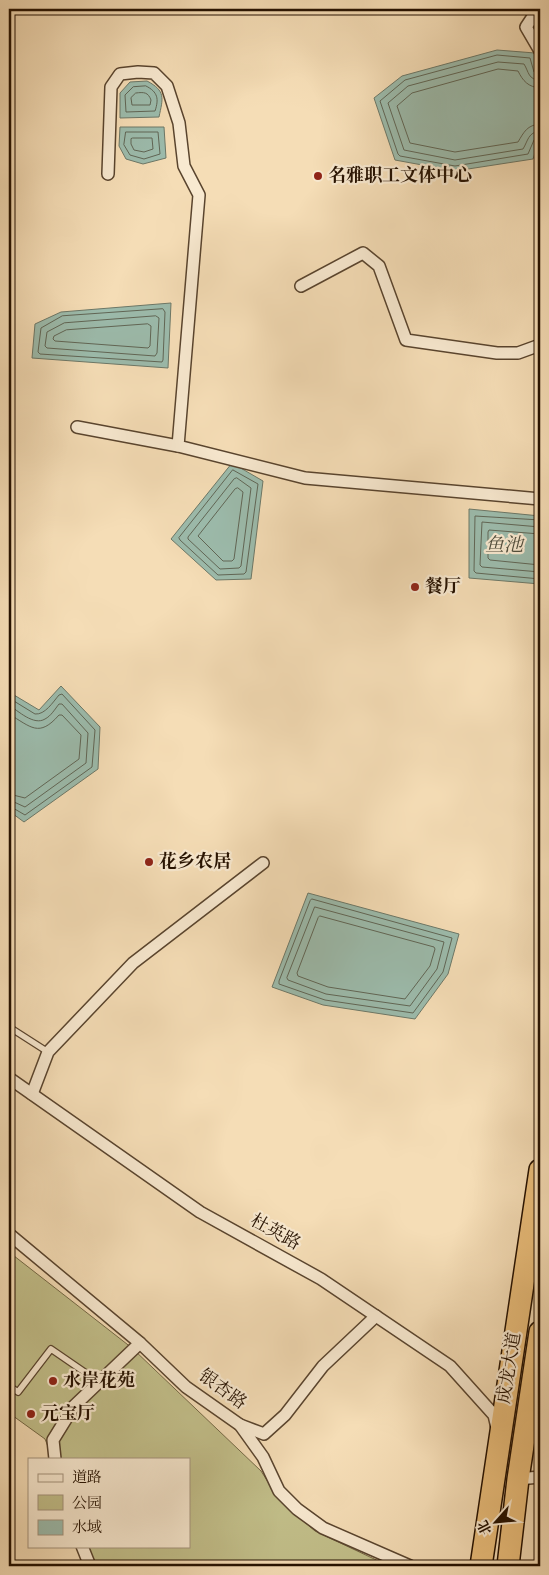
<svg xmlns="http://www.w3.org/2000/svg" width="549" height="1575" viewBox="0 0 549 1575" font-family="'IM FELL English','Noto Serif SC',serif">
<style>
.green{fill:#c2bf8a;stroke:#746845}
.water{fill:#9cbcad;stroke:#6c7868}
.lines{fill:none;stroke-linecap:round;stroke-linejoin:round}
.shore{stroke:#606656;stroke-width:1}
.lane-casing{stroke:#59442e;stroke-width:8}
.street-casing{stroke:#59442e;stroke-width:14}
.highway-casing{stroke:#251100;stroke-width:24}
.lane{stroke:#f8e9d0;stroke-width:5.5}
.street{stroke:#f8e9d0;stroke-width:11}
.highway{stroke:#eabe7b;stroke-width:21}
.poi-dot{fill:#8f2418;stroke:#f8e9d0;stroke-width:2}
.labels{text-anchor:middle;dominant-baseline:central;stroke-width:4.5;stroke-linejoin:round;paint-order:stroke}
.poi-label{font-size:18px;font-weight:bold;fill:#251100;stroke:#f8e9d0;text-anchor:start}
.street-label{font-size:18px;fill:#251100;stroke:#f8e9d0}
.water-label{font-size:19px;font-style:italic;fill:#4f4d3d;stroke:#f8e9d0}
</style>
<rect width="100%" height="100%" fill="#f5ddb6"/>
<filter id="stains"><feTurbulence type="fractalNoise" baseFrequency=".004" numOctaves="4"/><feColorMatrix values="0 0 0 0 .2 0 0 0 0 .09 0 0 0 0 .02 0 0 0 .5 -.17"/></filter>
<radialGradient id="worn" r=".72"><stop offset=".6" stop-color="#630" stop-opacity="0"/><stop offset="1" stop-color="#630" stop-opacity=".3"/></radialGradient>
<path class="green" d="M 9,1252 L 132,1348 L 261,1471 L 281,1502 L 315,1531 L 389,1566 L 101,1566 L 93,1559 L 88,1546 L 189,1546 L 189,1459 L 53,1459 L 45,1439 L 9,1413 Z"/>
<g class="water">
<path d="M 497,50 L 535,53 L 540,81 L 540,137 L 533,159 L 455,171 L 395,160 L 374,98 L 402,76 Z"/>
<path d="M 147,81 C 166,91 163,98 159,117 L 120,118 L 120,93 L 130,82 Z"/>
<path d="M 120,127 L 164,127 L 166,158 L 143,164 L 126,159 L 119,146 Z"/>
<path d="M 171,303 L 168,368 L 32,358 L 35,324 L 61,312 Z"/>
<path d="M 232,463 L 263,481 L 251,579 L 216,580 L 171,539 Z"/>
<path d="M 469,509 L 540,516 L 540,584 L 469,578 Z"/>
<path d="M 61,686 L 100,727 L 98,769 L 24,822 L 9,811 L 9,692 L 39,710 Z"/>
<path d="M 308,893 L 459,934 L 448,974 L 415,1019 L 323,1005 L 272,987 Z"/>
</g>
<g class="lines">
<g class="shore">
<path d="M 540,74 L 534,72 L 530,58 L 497,55 L 405,80 L 380,101 L 398,154 L 400,156 L 455,166 L 528,154 L 534,140 L 540,138"/>
<path d="M 540,80 C 528,80 529,72 524,64 L 498,62 L 408,86 L 388,103 L 404,150 L 455,160 L 523,149 C 528,141 528,132 540,131"/>
<path d="M 146,86 C 158,92 159,99 155,111 L 126,112 L 125,95 L 133,87 Z"/>
<path d="M 540,88 C 528,87 523,81 518,71 L 498,69 L 412,93 L 397,106 L 410,143 L 455,152 L 518,142 C 524,132 527,125 540,124"/>
<path d="M 136,93 C 144,92 148,92 151,100 L 150,105 L 132,105 L 131,98 Z"/>
<path d="M 126,132 L 158,132 L 160,154 L 144,159 L 130,155 L 124,145 Z"/>
<path d="M 133,138 L 152,138 L 153,149 L 144,152 L 134,150 L 131,144 L 131,139 Z"/>
<path d="M 163,309 L 165,312 L 163,360 L 162,362 L 40,354 L 38,352 L 41,328 L 62,316 Z"/>
<path d="M 156,316 L 159,318 L 157,353 L 155,356 L 47,348 L 45,346 L 47,332 L 64,323 Z"/>
<path d="M 148,324 L 151,326 L 150,346 L 148,348 L 55,341 L 53,339 L 54,336 L 66,330 Z"/>
<path d="M 233,470 L 258,484 L 246,572 L 244,574 L 218,575 L 180,540 L 179,538 Z"/>
<path d="M 237,478 L 251,488 L 241,566 L 239,568 L 220,569 L 188,539 L 188,537 L 234,479 Z"/>
<path d="M 238,488 L 243,492 L 234,559 L 232,561 L 223,561 L 198,536 L 235,489 Z"/>
<path d="M 540,520 L 475,516 L 474,571 L 476,573 L 540,579"/>
<path d="M 540,527 L 482,522 L 480,565 L 482,567 L 540,572"/>
<path d="M 540,534 L 489,530 L 488,532 L 488,558 L 490,560 L 540,565"/>
<path d="M 9,698 L 35,714 C 45,715 53,702 59,695 L 62,694 L 95,730 L 92,767 L 25,815 L 13,808 L 9,808"/>
<path d="M 9,705 C 18,711 34,726 45,719 C 51,716 55,709 59,704 L 62,704 L 88,733 L 86,763 L 25,807 L 14,802 L 9,801"/>
<path d="M 9,714 C 31,727 39,738 59,715 L 62,715 L 81,735 L 79,759 L 25,798 L 9,794"/>
<path d="M 312,899 L 452,938 L 443,972 L 413,1013 L 325,1000 L 279,984 L 279,981 L 310,901 Z"/>
<path d="M 315,907 L 444,942 L 437,969 L 410,1006 L 326,994 L 288,980 L 287,978 Z"/>
<path d="M 320,916 L 434,947 L 435,949 L 430,966 L 405,999 L 328,987 L 298,976 L 297,973 L 318,918 Z"/>
</g>
<defs>
<g id="lane">
<path d="M 9,1027 L 48,1052"/>
<path d="M 9,1386 L 18,1392 L 51,1349 L 99,1382"/>
</g>
<g id="street">
<path d="M 538,9 L 526,27 L 540,51"/>
<path d="M 108,174 L 111,87 L 120,74 L 138,72 L 154,73 L 167,86 L 179,123 L 184,166 L 199,195 L 178,446 L 305,478 L 540,499"/>
<path d="M 301,286 L 363,253 L 379,266 L 406,340 L 497,353 L 518,353 L 540,345"/>
<path d="M 77,427 L 178,446"/>
<path d="M 9,1078 L 200,1212 L 321,1279 L 450,1366 L 494,1415 L 497,1428"/>
<path d="M 32,1094 L 48,1052 L 133,963 L 263,863"/>
<path d="M 9,1234 L 140,1343 L 186,1387 L 240,1425 L 263,1457 L 279,1491 L 297,1509 L 323,1528 L 410,1566"/>
<path d="M 240,1425 L 264,1434 L 285,1415 L 323,1366 L 376,1316"/>
<path d="M 55,1459 L 53,1440 L 74,1406 L 140,1343"/>
<path d="M 518,1479 L 540,1477"/>
<path d="M 82,1546 L 90,1566"/>
</g>
<g id="highway">
<path d="M 481,1566 L 540,1170"/>
<path d="M 508,1566 L 518,1479 L 540,1332"/>
</g>
</defs>
<use href="#lane" class="lane-casing"/>
<use href="#street" class="street-casing"/>
<use href="#highway" class="highway-casing"/>
<use href="#lane" class="lane"/>
<use href="#street" class="street"/>
<use href="#highway" class="highway"/>
</g>
<g class="poi-dot">
<circle cx="318" cy="176" r="5"/>
<circle cx="415" cy="587" r="5"/>
<circle cx="149" cy="862" r="5"/>
<circle cx="53" cy="1381" r="5"/>
<circle cx="31" cy="1414" r="5"/>
</g>
<g class="labels">
<g class="poi-label">
<text x="328" y="176">名雅职工文体中心</text>
<text x="425" y="587">餐厅</text>
<text x="159" y="862">花乡农居</text>
<text x="63" y="1381">水岸花苑</text>
<text x="41" y="1414">元宝厅</text>
</g>
<g class="street-label">
<text transform="translate(275 1233) rotate(29)">杜英路</text>
<text transform="translate(510 1368) rotate(-81)">成龙大道</text>
<text transform="translate(222 1390) rotate(36)">银杏路</text>
</g>
<g class="water-label">
<text x="504" y="546">鱼池</text>
</g>
</g>
<rect width="549" height="1575" fill="none" stroke="#f5ddb6" stroke-width="30"/>
<rect x="10" y="10" width="529" height="1555" fill="none" stroke="#251100" stroke-width="2.5"/>
<rect x="15" y="15" width="519" height="1545" fill="none" stroke="#251100"/>
<rect x="28" y="1458" width="162" height="90" fill="#f8e9d0" stroke="#a4937d"/>
<rect x="38" y="1474" width="25" height="8" fill="#f8e9d0" stroke="#a4937d"/>
<text x="72" y="1482" font-size="15" fill="#251100">道路</text>
<rect x="38" y="1495" width="25" height="15" fill="#c2bf8a" stroke="#a4937d"/>
<text x="72" y="1508" font-size="15" fill="#251100">公园</text>
<rect x="38" y="1520" width="25" height="15" fill="#9cbcad" stroke="#a4937d"/>
<text x="72" y="1532" font-size="15" fill="#251100">水域</text>
<g transform="translate(496 1522) rotate(243)" stroke="#f8e9d0" stroke-width="4" paint-order="stroke">
<path d="M0-4L9 19L0 12L-9 19Z" fill="#251100"/>
<text y="-8" font-size="14" font-weight="bold" text-anchor="middle" fill="#251100">北</text>
</g>
<rect width="100%" height="100%" filter="url(#stains)"/>
<rect width="100%" height="100%" fill="url(#worn)"/>
</svg>
